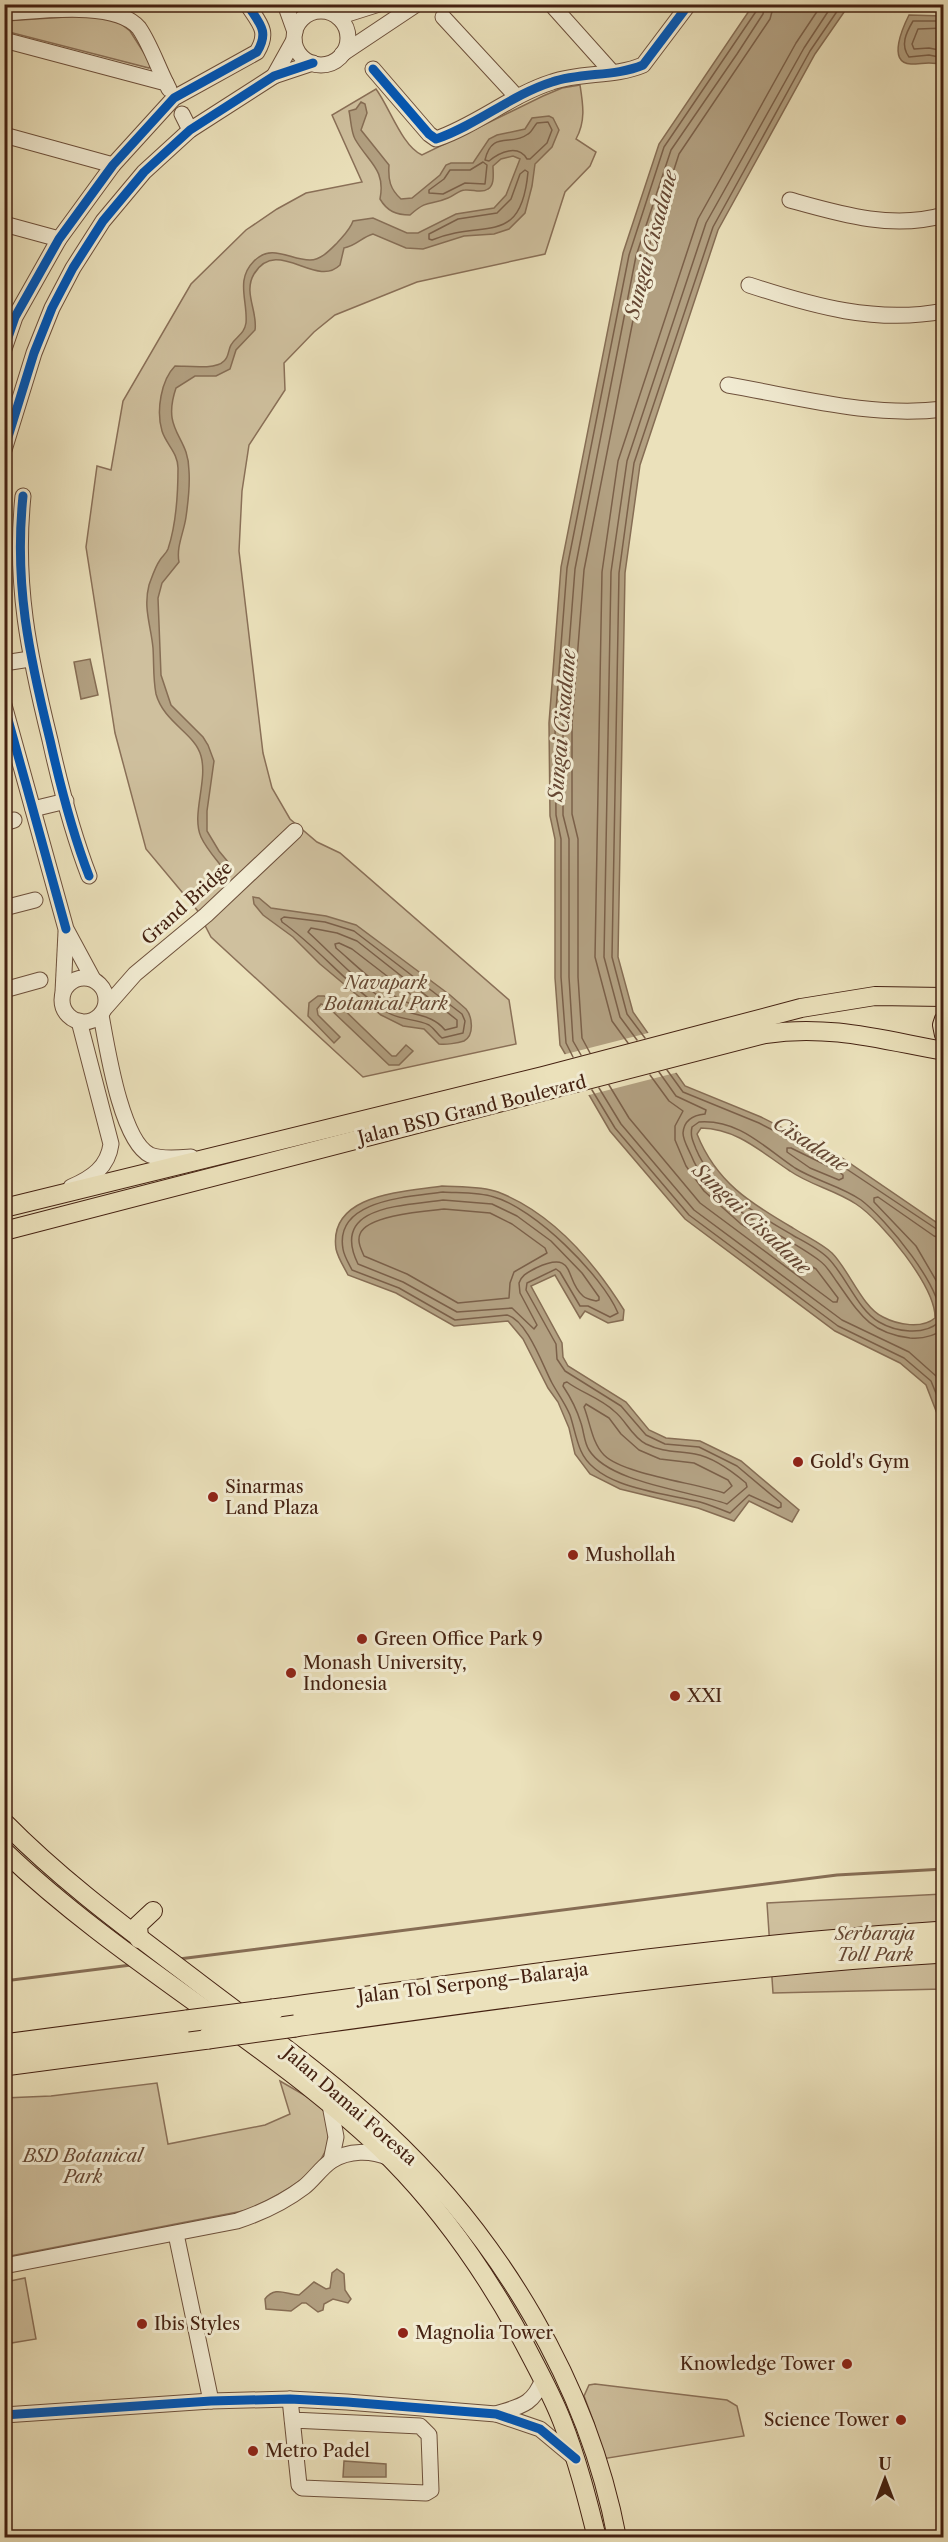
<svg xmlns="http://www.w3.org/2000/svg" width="948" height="2542" viewBox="0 0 948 2542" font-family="'Libre Caslon Text',serif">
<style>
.green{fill:#cfc09e;stroke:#8a7058;stroke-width:1.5}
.water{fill:#b2a081;stroke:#866d54;stroke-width:1.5;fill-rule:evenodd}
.pier{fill:#ebe1bb}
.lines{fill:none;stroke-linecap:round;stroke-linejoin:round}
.shore{stroke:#7b6049;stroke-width:1.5}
.stream{stroke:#866d54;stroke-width:3}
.minor-casing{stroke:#6e513c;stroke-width:17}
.major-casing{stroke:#442111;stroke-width:20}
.highway-casing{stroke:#442111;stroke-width:23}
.minor{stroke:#f2ecd3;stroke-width:15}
.major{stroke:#ebe1bb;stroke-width:18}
.highway{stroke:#ebe1bb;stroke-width:21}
.highway-bridge-casing{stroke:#442111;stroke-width:23;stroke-linecap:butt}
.highway-bridge{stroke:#ebe1bb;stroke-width:21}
.cycleway-casing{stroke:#f2ecd3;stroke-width:13}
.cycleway{stroke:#0057b8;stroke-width:9}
.poi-dot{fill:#8f2418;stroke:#f2ecd3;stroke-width:2}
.labels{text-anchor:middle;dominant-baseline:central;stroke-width:6;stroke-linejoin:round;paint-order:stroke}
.street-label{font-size:18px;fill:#442111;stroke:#f2ecd3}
.park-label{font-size:18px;font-style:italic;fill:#674934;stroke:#f2ecd3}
.poi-label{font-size:18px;fill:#442111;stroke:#f2ecd3;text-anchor:start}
.water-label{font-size:20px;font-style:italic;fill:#654733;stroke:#f2ecd3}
</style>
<rect width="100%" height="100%" fill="#ebe1bb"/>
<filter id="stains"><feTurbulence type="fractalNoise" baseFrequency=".00333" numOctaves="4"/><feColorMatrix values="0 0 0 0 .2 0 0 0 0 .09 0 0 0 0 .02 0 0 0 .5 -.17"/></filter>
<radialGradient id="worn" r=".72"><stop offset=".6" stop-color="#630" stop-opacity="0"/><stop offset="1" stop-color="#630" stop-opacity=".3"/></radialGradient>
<g class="green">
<path d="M 98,15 L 121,24 L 130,31 L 151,64 L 149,68 L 5,31 L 4,21 Z"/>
<path d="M 580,85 C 583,104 586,121 576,139 L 596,152 L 590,166 L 565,192 L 545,254 L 417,282 L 335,315 L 314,332 L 284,363 L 285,390 L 249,445 L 242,491 L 239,551 L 263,753 L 272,788 L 290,819 L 317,842 L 340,853 L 509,1000 L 516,1044 L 363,1077 L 211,937 L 197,910 L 146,849 L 115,733 L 86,547 L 97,466 L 111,470 L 123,401 L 191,284 L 246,230 L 277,209 L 306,193 L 362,182 L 332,115 L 376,89 C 390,108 402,146 422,155 L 543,96 L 562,88 Z"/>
<path d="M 943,1894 L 943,1989 L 773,1993 L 767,1903 Z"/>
<path d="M 280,2081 L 325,2107 C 326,2120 331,2137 326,2150 C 313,2180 275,2196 248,2210 L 5,2257 L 4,2098 L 51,2096 L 157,2083 L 168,2144 L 265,2125 L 290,2114 Z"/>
<path d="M 25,2278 L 36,2339 L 5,2344 L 5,2282 Z"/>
<path d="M 595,2384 L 727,2400 L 737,2406 L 744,2436 L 602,2459 L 594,2423 L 584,2396 L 589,2385 Z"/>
</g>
<g class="water">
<path d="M 753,5 L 849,5 L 815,54 L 718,230 L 640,465 L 625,573 L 618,957 L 633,1012 L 685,1086 L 761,1117 L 842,1158 L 943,1227 L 943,1429 L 926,1385 L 900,1363 L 835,1331 L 685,1219 L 610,1131 L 560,1045 L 555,978 L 555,839 L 550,816 L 549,723 L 561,567 L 623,253 L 659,144 ZM 701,1128 C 738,1129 761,1152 790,1171 C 810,1185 835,1190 856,1204 C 881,1220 936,1287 935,1318 C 922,1329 898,1325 883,1317 C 862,1307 849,1270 832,1253 C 821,1243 805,1236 793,1228 C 750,1203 716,1182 697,1134 Z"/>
<path d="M 909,15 L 943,16 L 943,65 C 931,61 923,64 911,64 C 886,63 904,25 909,15 Z"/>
<path d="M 361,102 L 365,104 L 367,113 L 361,130 L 389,165 C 388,180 390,189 401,199 L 412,198 L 440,175 L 446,165 L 451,163 L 473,163 L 489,139 L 497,135 L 525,129 L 532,118 L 549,116 L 553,118 L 559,130 L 552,147 L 535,164 L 532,186 L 525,213 L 509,229 L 494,234 L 464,236 L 423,249 L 406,248 L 373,234 C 362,237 356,246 344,248 L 340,265 C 316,289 277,236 254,274 C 243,292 258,312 255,330 L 236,350 L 230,369 L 216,376 L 195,376 L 176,388 C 161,432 189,435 189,471 C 190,485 188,503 186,517 C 184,532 176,547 179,562 L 162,583 L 158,598 L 161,675 L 171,705 L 203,737 L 208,745 L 214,761 L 207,811 L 207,831 L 219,851 L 229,863 L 230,869 L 222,867 C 215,858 206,848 201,837 C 191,815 208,781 201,756 C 195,733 164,723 156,694 C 153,679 154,664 153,648 C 151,626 143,608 149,585 C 152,577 155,567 160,560 C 162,556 166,554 168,549 C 176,525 178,494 178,468 C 178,453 166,444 162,431 C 156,411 161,380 175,366 C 187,366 216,370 224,361 C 229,357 228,350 231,345 C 236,336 244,335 246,323 C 248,301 235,280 254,261 C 272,243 290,260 310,260 C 321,260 330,250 337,243 C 343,236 350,230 353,221 L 373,218 L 407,233 L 418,233 L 456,214 L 494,208 L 506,195 L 520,159 L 513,156 L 501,159 L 493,166 C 493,173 495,185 488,189 C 481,194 473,189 465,190 C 459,190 454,196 448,198 C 430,206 429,198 410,215 C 396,215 387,211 380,199 C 386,169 368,162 355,139 C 351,132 351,120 349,111 L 356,109 Z"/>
<path d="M 90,659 L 98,695 L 81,699 L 74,662 Z"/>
<path d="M 253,897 L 259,898 L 271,908 L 326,916 L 356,925 L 450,995 L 466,1009 C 472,1016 475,1035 464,1041 C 458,1043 446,1045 439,1044 L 424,1029 L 403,1026 L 381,1015 L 320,964 L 293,937 L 263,915 L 254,904 Z"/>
<path d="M 318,996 L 324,996 L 334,1000 L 392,1056 L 396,1056 L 406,1045 L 413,1051 L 399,1065 L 389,1065 L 328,1007 L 321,1004 L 317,1009 L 318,1015 L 340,1037 L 334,1043 L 308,1016 L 309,1003 Z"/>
<path d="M 442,1186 C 459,1187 482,1186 498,1192 C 552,1213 594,1262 624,1310 L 623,1320 L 608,1323 L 585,1311 L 580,1318 L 555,1275 L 531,1286 L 562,1343 L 563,1357 L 568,1366 L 626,1402 L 649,1430 L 666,1438 L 700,1441 L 741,1461 L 799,1510 L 792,1522 L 749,1501 L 734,1521 L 698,1508 L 620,1489 L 590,1474 L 575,1454 L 569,1428 L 558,1402 L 548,1388 L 523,1339 L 508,1321 L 454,1326 L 396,1293 L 348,1275 C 344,1267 338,1258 336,1249 C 328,1193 405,1192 442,1186 Z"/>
<path d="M 337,2269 L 344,2274 L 345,2290 L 351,2299 L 348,2303 L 333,2299 L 324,2304 L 323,2310 L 318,2312 L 306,2303 L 302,2303 L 291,2311 L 266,2309 L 265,2299 C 275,2286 285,2294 299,2295 L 314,2282 L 326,2289 L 330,2288 L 332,2273 Z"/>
<path d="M 344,2461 L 386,2464 L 386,2477 L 343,2477 Z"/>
</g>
<path class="pier" d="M 652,1032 L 679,1072 L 585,1096 L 562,1055 Z"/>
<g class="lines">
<g class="shore">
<path d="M 944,18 L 938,21 L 913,21 C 906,33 900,45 909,57 L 929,55 L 944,58"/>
<path d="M 944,28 L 918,29 L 912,44 L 914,49 L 929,48 L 944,51"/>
<path d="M 548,122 L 552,130 L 547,143 L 530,159 L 527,159 C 518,144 500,152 489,161 L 485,160 C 492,130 511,147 528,134 C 532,132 534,126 537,123 Z"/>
<path d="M 483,162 L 487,165 L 485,184 L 465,183 L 443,194 L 429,193 L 429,190 L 444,179 L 450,170 L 470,170 Z"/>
<path d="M 525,170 L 528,172 C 521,249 483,218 432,240 L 429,239 L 429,234 L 458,219 L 497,213 L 511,199 L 520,174 Z"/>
<path d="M 284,917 L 325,922 L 354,931 L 462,1014 L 465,1021 L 463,1033 L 442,1038 C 437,1034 435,1029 429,1025 C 415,1018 400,1021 385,1011 C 347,985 319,948 282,922 L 281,919 Z"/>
<path d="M 311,928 L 337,933 L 357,941 L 457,1020 L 457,1027 L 445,1030 C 430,1011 406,1017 388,1003 C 359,983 334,956 308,932 Z"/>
<path d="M 339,943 L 352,949 L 418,1000 L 419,1004 C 398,1008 353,962 336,948 L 335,944 Z"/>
<path d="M 645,1038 L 627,1014 L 612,957 L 619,573 L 634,463 L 713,227 L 810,51 L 842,4"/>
<path d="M 637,1040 L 620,1017 L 604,957 L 611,572 L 627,461 L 706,223 L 804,48 L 833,4"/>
<path d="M 628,1043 L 612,1021 L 595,957 L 602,572 L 618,461 L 698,219 L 796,43 L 822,4"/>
<path d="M 590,1053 L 582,1038 L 578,977 L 578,839 L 572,814 L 572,724 L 584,570 L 645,259 L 679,154 L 770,19 L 774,4"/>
<path d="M 581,1055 L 573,1041 L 569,977 L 569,839 L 563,815 L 563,723 L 575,569 L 636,256 L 671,150 L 737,54 L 763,14 L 765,4"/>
<path d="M 573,1057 L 566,1043 L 561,977 L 561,839 L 556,815 L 555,723 L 567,568 L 629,255 L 664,147 L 757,10 L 757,4"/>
<path d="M 667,1070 L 683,1092 L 759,1123 L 839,1164 L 938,1230 L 944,1231"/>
<path d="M 659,1072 L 676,1096 L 706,1110 L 705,1114 C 694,1115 684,1120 683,1133 C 683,1140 688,1148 691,1155 C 713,1210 776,1228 820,1261 C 827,1266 832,1275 837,1282 C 859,1313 869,1333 910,1338 C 923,1339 933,1337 944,1329"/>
<path d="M 609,1085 L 629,1118 L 700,1203 L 833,1302 L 837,1302 L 838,1298 L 816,1269 L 741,1224 L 704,1191 L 686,1166 L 675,1140 L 675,1126 L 683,1111 L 669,1101 L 650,1075"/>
<path d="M 599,1088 L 621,1124 L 694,1210 L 842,1320 L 909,1352 L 936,1376 L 944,1393"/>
<path d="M 592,1090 L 615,1128 L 689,1215 L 838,1326 L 904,1358 L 931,1381 L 944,1413"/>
<path d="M 699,1122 C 739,1119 765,1148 795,1168 C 816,1181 841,1186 861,1200 C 884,1217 948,1292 939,1322 C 924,1336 896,1332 879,1322 C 858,1310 846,1276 828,1258 C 819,1249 805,1242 794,1236 C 757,1214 713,1190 696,1149 C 693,1141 690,1136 692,1127 Z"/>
<path d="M 791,1148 L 836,1170 L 843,1175 L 843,1178 L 839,1180 L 810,1168 L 787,1152 L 787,1148 Z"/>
<path d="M 443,1192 C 459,1193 479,1192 494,1197 C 534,1208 602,1275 618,1313 L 610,1317 L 588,1306 L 580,1306 L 560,1272 L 556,1269 L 527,1283 L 526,1290 L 556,1344 L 557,1359 L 565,1371 L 621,1406 L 646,1435 L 665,1444 L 699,1447 L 737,1466 L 781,1503 L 781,1507 L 778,1508 L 749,1495 L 730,1513 C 720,1509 710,1505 700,1502 C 664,1493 597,1488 581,1451 C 576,1440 574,1427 570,1415 C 565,1403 558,1394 552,1383 C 543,1366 527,1320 507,1315 L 455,1320 L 399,1288 L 352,1270 C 349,1264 344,1256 343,1249 C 334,1199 410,1197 443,1192 Z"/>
<path d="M 443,1200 L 492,1204 L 517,1216 L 551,1241 L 582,1273 L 599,1297 L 599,1300 L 596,1301 C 592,1300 586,1299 583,1296 C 564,1280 577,1249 536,1268 C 529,1272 522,1274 519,1283 L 520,1293 L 537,1325 L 534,1329 L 512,1308 L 457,1312 L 403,1282 L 358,1264 C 329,1205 404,1206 443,1200 Z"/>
<path d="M 444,1209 L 490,1213 L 512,1224 L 545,1248 L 547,1253 L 514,1272 L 510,1283 L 509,1298 L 458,1303 L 407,1274 L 364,1256 C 361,1249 357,1241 360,1234 C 367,1215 426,1211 444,1209 Z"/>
<path d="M 944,1239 L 934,1236 L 878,1197 L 874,1198 L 874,1202 L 916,1246 L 944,1294"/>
<path d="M 564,1383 L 567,1382 C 582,1393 600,1398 614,1411 C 626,1420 631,1436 646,1444 C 662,1452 677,1451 695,1454 C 712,1457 733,1472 746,1483 L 747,1487 L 727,1504 C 691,1491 609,1483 589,1450 C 584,1442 584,1432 581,1423 C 577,1410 571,1398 563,1386 Z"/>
<path d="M 586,1404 L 609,1418 L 621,1434 L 639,1450 L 660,1459 L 694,1463 L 728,1480 L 732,1486 L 724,1493 C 695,1483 623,1474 604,1455 C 592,1443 590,1422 584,1407 Z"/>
</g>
<g class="stream">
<path d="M 179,1959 L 837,1875 L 944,1869"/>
<path d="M 4,1981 L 131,1965"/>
</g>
<defs>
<g id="minor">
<path d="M 285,4 L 295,32"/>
<path d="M 551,4 L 611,71"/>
<circle cx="321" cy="38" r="27"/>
<path d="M 4,13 C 39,11 116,0 139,28 C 150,44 157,65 166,83"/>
<path d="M 338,17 L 379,4"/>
<path d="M 443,17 L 517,97"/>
<path d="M 4,40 L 166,83 L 169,89"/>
<path d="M 342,54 L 417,4"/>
<path d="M 373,69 L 429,134 L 436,139 C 477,125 511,95 552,82 C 581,72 615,77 643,65 L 689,4"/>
<path d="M 274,76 L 294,40"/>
<path d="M 182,114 L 190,130"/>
<path d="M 4,135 L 113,165"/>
<path d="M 790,200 C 840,214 892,230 944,215"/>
<path d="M 4,224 L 59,239"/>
<path d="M 749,285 C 813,306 876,324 944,311"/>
<path d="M 4,349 L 15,317 L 59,239 L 113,165 L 174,98 L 257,52 C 270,31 259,23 247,4"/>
<path d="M 728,385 C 798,397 871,418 944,409"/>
<path d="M 4,450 L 34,353 L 52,308 L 73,268 L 103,221 L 144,172 L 190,130 L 274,76 L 313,63"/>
<path d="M 23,496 C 14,584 29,655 50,740 C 60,785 72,832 89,876"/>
<path d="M 4,663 L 30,659"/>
<path d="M 4,705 L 66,929 L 93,979"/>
<path d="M 33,809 L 66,801"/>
<path d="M 4,823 L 14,820"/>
<path d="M 4,908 L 35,900"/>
<circle cx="84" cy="1000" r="22"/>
<path d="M 4,990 L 40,980"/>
<path d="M 63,992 L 66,932"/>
<path d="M 106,1007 L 135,974 L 206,915 L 295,831"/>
<path d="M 101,1015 C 107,1047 121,1141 150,1155 C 162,1160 179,1158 191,1157"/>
<path d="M 71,1187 C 92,1178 108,1167 111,1144 L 79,1021"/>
<path d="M 330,2105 L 336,2137 L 331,2161"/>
<path d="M 176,2234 L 211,2401"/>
<path d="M 4,2266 L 237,2221 C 261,2213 283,2203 304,2187 C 313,2180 321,2168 331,2161 C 349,2150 371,2150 389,2158"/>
<path d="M 290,2399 L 299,2485 L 302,2488 L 426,2493 L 431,2490 L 429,2435 L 420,2426 L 292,2420"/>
<path d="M 496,2414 C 521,2406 533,2405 543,2379"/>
<path d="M 4,2415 L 211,2401 L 290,2399 L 347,2402 L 496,2414 L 540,2429 L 576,2459"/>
</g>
<g id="major">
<path d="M 944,1019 L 942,1025 L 944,1035"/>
<path d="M 4,1208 L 543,1076 L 801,1008 L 875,996 L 944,997"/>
<path d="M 4,1231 L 765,1034 C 829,1024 882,1040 944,1051"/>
<path d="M 4,1822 C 64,1883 132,1932 199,1983 C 262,2031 327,2077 385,2131 C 499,2237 588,2384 617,2538"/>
<path d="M 4,1851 C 96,1939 205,2005 304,2083 C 334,2107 365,2132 392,2160 C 446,2215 489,2278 525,2345 C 538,2370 552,2395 562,2421 C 577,2459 587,2498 597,2538"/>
<path d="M 139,1939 L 138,1925 L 153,1911"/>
</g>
<g id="highway">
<path d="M 273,2010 C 496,1980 719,1946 944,1932"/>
<path d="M 295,2026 C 510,1996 726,1965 944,1952"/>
<path d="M 4,2045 L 187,2021"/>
<path d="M 4,2065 L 208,2038"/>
</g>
</defs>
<use href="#minor" class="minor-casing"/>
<use href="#major" class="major-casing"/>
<use href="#highway" class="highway-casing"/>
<use href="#minor" class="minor"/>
<use href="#major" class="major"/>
<use href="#highway" class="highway"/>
<defs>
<g id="highway-bridge">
<path d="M 187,2021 L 273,2010"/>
<path d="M 208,2038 L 295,2026"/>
</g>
</defs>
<use href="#highway-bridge" class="highway-bridge-casing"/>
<use href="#highway-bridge" class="highway-bridge"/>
<defs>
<g id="cycleway">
<path d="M 373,69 L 429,134 L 436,139 C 477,125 511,95 552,82 C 581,72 615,77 643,65 L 689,4"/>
<path d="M 4,349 L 15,317 L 59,239 L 113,165 L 174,98 L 257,52 C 270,31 259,23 247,4"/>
<path d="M 4,450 L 34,353 L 52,308 L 73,268 L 103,221 L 144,172 L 190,130 L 274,76 L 313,63"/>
<path d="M 23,496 C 14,584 29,655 50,740 C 60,785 72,832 89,876"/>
<path d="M 4,705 L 66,929"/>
<path d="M 4,2415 L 211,2401 L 290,2399 L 347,2402 L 496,2414 L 540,2429 L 576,2459"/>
</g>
</defs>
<use href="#cycleway" class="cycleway-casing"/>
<use href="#cycleway" class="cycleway"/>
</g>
<g class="poi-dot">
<circle cx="798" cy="1462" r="6"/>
<circle cx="213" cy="1497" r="6"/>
<circle cx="573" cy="1555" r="6"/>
<circle cx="362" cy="1639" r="6"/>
<circle cx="291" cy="1673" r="6"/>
<circle cx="675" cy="1696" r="6"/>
<circle cx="142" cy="2324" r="6"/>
<circle cx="403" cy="2333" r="6"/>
<circle cx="847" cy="2364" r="6"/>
<circle cx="901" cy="2420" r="6"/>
<circle cx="253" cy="2451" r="6"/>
</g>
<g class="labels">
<g class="street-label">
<text transform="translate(187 903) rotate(-42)">Grand Bridge</text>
<text transform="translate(472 1110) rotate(-14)">Jalan BSD Grand Boulevard</text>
<text transform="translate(473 1983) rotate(-7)">Jalan Tol Serpong–Balaraja</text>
<text transform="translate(350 2106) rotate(41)">Jalan Damai Foresta</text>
</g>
<g class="park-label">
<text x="386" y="983">Navapark<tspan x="386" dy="21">Botanical Park</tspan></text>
<text x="875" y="1934">Serbaraja<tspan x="875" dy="21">Toll Park</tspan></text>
<text x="83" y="2156">BSD Botanical<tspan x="83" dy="21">Park</tspan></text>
</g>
<g class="poi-label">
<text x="810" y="1462">Gold's Gym</text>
<text x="225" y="1487">Sinarmas<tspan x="225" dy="21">Land Plaza</tspan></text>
<text x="585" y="1555">Mushollah</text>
<text x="374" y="1639">Green Office Park 9</text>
<text x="303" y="1663">Monash University,<tspan x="303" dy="21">Indonesia</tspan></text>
<text x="687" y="1696">XXI</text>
<text x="154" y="2324">Ibis Styles</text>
<text x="415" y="2333">Magnolia Tower</text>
<text x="835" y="2364" text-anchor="end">Knowledge Tower</text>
<text x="889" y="2420" text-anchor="end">Science Tower</text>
<text x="265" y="2451">Metro Padel</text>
</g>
<g class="water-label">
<text transform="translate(651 244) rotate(-75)">Sungai Cisadane</text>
<text transform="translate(562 725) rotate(-85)">Sungai Cisadane</text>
<text transform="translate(811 1144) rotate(33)">Cisadane</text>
<text transform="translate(752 1219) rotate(43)">Sungai Cisadane</text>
</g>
</g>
<rect width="948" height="2542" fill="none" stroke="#ebe1bb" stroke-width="24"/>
<rect x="6" y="6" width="936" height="2530" fill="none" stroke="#442111" stroke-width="3"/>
<rect x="12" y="12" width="924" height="2518" fill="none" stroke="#442111" stroke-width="1.5"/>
<g transform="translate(885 2479)" stroke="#f2ecd3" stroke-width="4.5" paint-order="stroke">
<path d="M0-4.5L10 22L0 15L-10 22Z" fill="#442111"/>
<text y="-9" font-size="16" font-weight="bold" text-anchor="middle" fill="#442111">U</text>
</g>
<rect width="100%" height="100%" filter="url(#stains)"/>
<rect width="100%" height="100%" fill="url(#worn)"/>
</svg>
